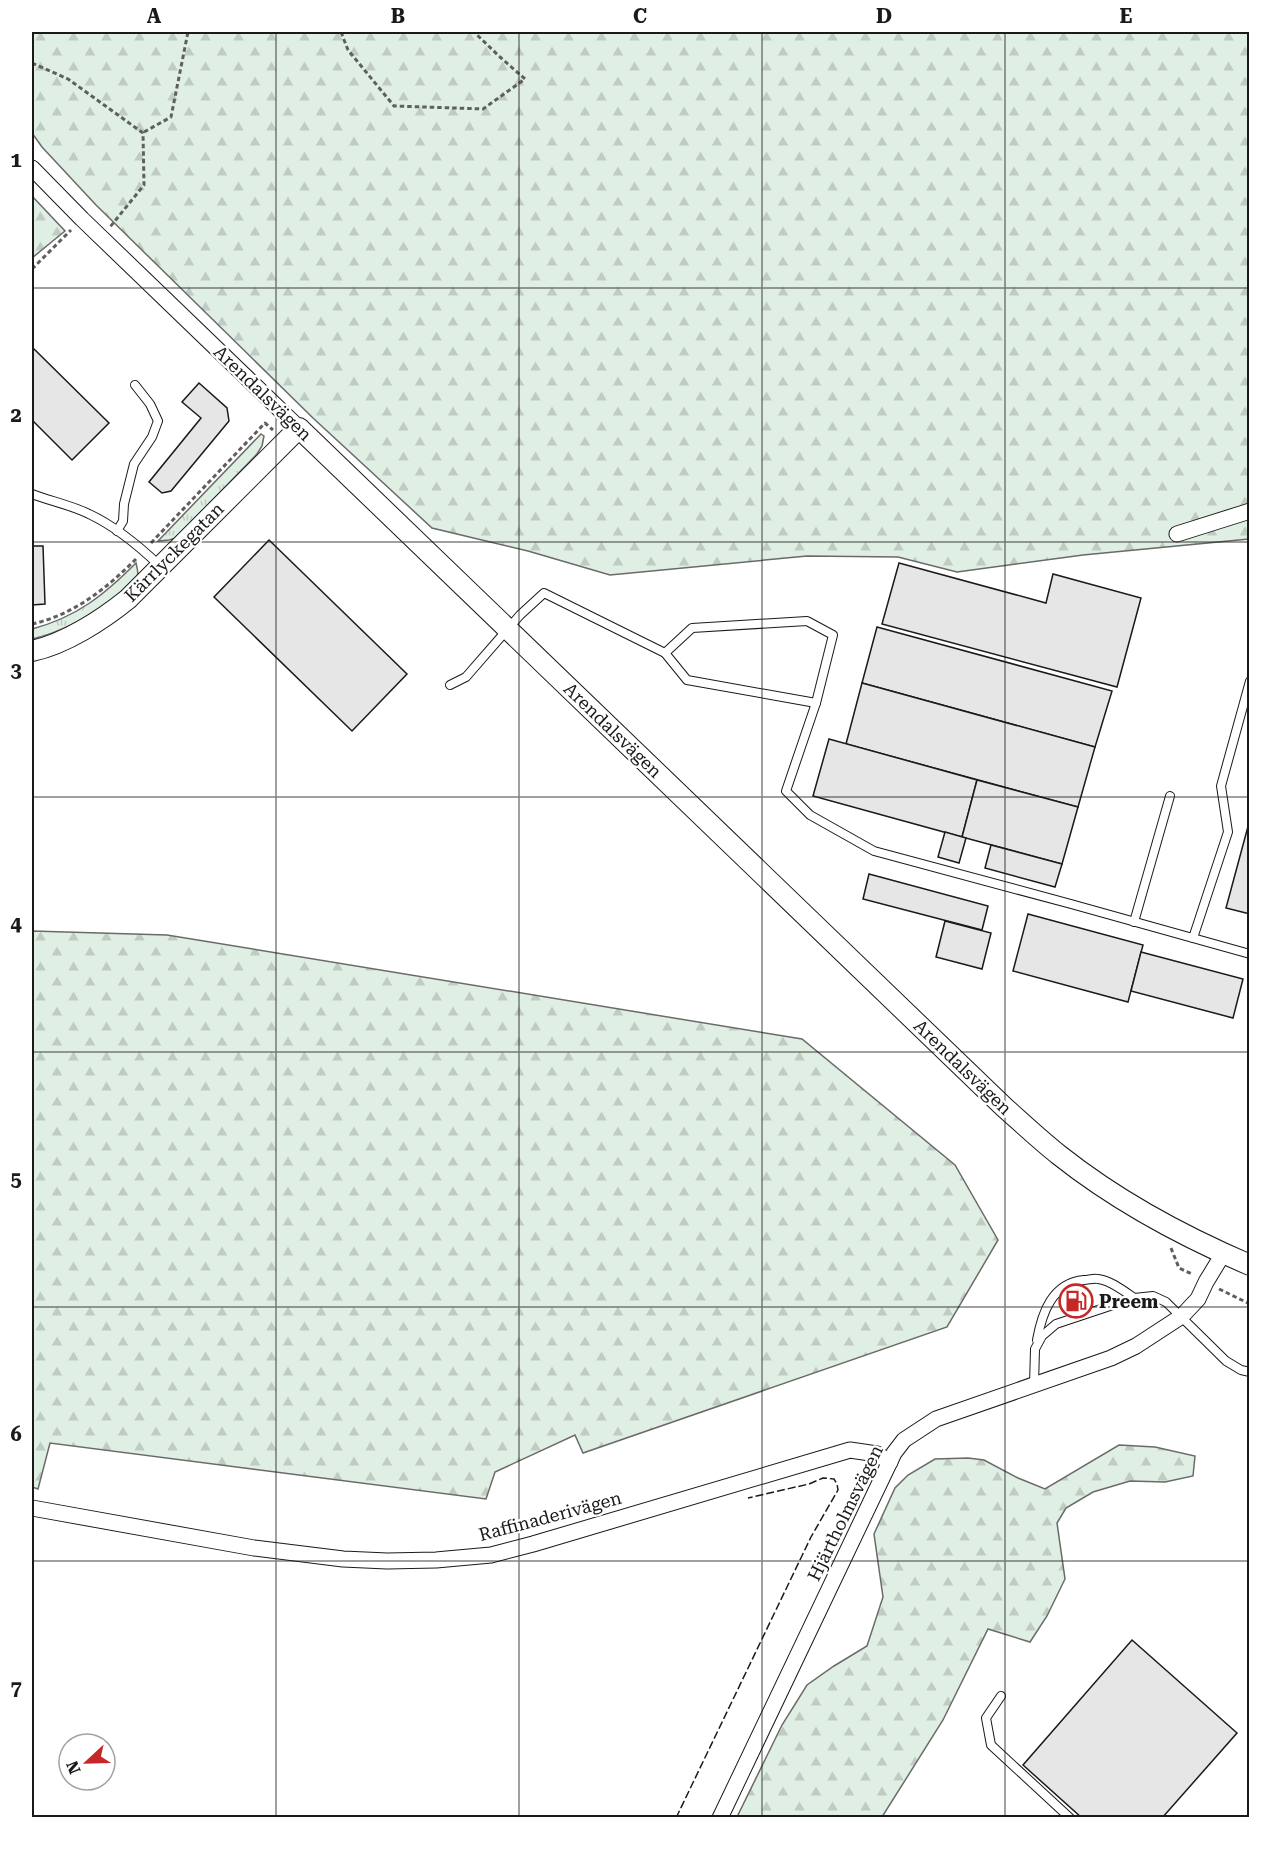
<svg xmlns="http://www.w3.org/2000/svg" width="1281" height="1849" viewBox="0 0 1281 1849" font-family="'Roboto Serif',serif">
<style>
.grass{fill:url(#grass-tufts);stroke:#6a6a6a;stroke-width:1.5}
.forest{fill:url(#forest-firs);stroke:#6a6a6a;stroke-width:1.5}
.building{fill:#e6e6e6;stroke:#1a1a1a;stroke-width:1.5}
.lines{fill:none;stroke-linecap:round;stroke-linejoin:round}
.service-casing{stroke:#1a1a1a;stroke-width:10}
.minor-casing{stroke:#1a1a1a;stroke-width:17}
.tertiary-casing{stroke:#1a1a1a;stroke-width:22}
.path{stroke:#5f5f5f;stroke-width:3;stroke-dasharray:4.5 3;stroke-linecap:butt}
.service{stroke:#fff;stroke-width:8}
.minor{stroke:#fff;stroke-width:15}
.tertiary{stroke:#fff;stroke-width:20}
.fence{stroke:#1a1a1a;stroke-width:1.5;stroke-dasharray:8 3;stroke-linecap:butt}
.grid{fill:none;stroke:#1a1a1a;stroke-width:1.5;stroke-opacity:0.55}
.labels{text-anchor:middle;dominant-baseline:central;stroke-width:4.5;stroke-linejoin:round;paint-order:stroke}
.street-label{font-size:18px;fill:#1a1a1a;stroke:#fff}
.poi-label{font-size:18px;font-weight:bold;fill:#1a1a1a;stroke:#fff;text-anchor:start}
.neatline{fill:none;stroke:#1a1a1a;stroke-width:2}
.grid-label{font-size:20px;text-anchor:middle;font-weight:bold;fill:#1a1a1a}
</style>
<defs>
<pattern id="grass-tufts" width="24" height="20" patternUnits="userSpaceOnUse" patternTransform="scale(1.5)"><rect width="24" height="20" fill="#e0efe3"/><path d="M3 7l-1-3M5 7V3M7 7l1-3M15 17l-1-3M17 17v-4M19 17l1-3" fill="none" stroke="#c0ccc2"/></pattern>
<pattern id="forest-firs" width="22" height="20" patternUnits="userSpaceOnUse" patternTransform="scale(1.5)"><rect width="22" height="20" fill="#e0efe3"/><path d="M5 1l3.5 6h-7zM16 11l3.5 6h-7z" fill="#c0ccc2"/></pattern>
</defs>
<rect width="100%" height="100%" fill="#fff"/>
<g class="grass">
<path d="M 261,434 L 264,436 L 262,446 L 257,454 L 176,538 L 169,540 L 158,541 Z"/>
<path d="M 136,563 C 137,568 139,573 137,577 C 133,585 123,592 116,597 C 90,616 63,632 32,639 L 32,629 C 77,617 104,595 136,563 Z"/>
</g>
<g class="forest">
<path d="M 32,32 L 1249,32 L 1249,539 L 1083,555 L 957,572 L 898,557 L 807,556 L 610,575 L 528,551 L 432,528 L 313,418 L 96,205 L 42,147 L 32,133 Z"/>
<path d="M 32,196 L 65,231 L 32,258 Z"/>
<path d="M 32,931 L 167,935 L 802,1039 L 955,1165 L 998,1240 L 947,1327 L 583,1453 L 575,1435 L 495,1472 L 486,1499 L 50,1443 L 38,1489 L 32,1487 Z"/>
<path d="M 1119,1445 L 1155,1447 L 1195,1456 L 1193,1476 L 1165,1482 L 1130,1481 L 1093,1492 L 1066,1508 L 1057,1523 L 1065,1579 L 1047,1616 L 1030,1642 L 988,1629 L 943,1720 L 882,1817 L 737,1817 L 782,1725 L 807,1685 L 834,1666 L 867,1646 L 883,1597 L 874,1534 L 895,1488 L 908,1475 L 935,1459 L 968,1458 L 984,1460 L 1018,1478 L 1045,1489 Z"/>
</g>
<g class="building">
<path d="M 32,347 L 109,423 L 72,460 L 32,420 Z"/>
<path d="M 199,383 L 227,408 L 229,421 L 171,491 L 162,493 L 149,482 L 201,418 L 182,402 Z"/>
<path d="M 269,540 L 407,674 L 352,731 L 214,597 Z"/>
<path d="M 32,546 L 43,546 L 45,604 L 32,605 Z"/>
<path d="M 899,563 L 1046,603 L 1053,574 L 1141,598 L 1117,687 L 882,624 Z"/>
<path d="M 877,627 L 1112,691 L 1095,747 L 862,683 Z"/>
<path d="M 862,683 L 1095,747 L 1078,807 L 846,744 Z"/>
<path d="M 829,739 L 977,780 L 962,837 L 813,796 Z"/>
<path d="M 977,780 L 1078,807 L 1062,864 L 962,837 Z"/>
<path d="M 1250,819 L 1250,914 L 1226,908 Z"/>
<path d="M 945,832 L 966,838 L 959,863 L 938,857 Z"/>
<path d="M 991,845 L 1062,864 L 1055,887 L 985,868 Z"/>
<path d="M 869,874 L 988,906 L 982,930 L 863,899 Z"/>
<path d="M 1028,914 L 1143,945 L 1128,1002 L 1013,971 Z"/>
<path d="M 945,921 L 991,933 L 982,969 L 936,957 Z"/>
<path d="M 1141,952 L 1243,979 L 1233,1018 L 1131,991 Z"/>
<path d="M 1132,1640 L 1237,1733 L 1162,1818 L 1082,1818 L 1023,1765 Z"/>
</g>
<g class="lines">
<defs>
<g id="service">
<path d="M 32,494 C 50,501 71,505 89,514 C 115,526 139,546 160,566"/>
<path d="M 117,531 L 123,521 L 124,504 L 134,464 L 152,437 L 158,421 L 150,404 L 135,385"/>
<path d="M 665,653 L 692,628 L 807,621 L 833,635 L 816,703"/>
<path d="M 450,685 L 466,677 L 520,615 L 544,593 L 665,653 L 687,680 L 816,703 L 786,791 L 810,815 L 874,851 L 1071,904 L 1250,954"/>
<path d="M 1134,922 L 1170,796"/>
<path d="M 1193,938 L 1228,832 L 1221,786 L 1250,681"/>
<path d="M 1037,1340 C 1042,1313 1052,1283 1084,1280 C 1088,1280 1094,1278 1098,1279 C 1110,1280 1124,1291 1134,1298"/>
<path d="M 1034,1385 L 1035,1349 L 1042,1336 L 1056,1324 L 1134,1298 L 1153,1296 L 1166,1302 L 1226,1361 L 1241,1370 L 1250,1372"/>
<path d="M 1001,1696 L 986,1718 L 991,1745 L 1070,1818"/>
</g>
<g id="minor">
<path d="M 32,168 L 82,219 L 299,428"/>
<path d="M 1177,534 L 1250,511"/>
<path d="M 32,1508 L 254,1548 L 343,1559 L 387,1561 L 436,1560 L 491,1555 L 533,1544 L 850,1450 L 877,1454 L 890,1462"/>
<path d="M 720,1818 L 873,1497 L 894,1453 L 904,1440 L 936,1419 L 1111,1358 L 1136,1346 L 1182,1316 L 1198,1299 L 1206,1282 L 1223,1254"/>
</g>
<path id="tertiary" d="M 32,651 C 65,644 102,620 128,599 L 299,428 L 1004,1107 C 1022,1123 1040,1140 1059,1155 C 1117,1201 1182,1236 1250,1265"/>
</defs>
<use href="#service" class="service-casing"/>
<use href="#minor" class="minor-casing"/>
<use href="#tertiary" class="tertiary-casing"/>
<g class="path">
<path d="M 341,32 L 348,50 L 394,106 L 483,109 L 525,79 L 500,57 L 474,32"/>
<path d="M 32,63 L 68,79 L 143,133 L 144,185 L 110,227"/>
<path d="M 144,132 L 171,117 L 188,32"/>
<path d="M 32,269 L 71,230"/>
<path d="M 151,543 L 265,423 L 273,430"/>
<path d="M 32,624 C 73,615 106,589 136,559"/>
<path d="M 1171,1248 L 1179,1268 L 1192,1274"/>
<path d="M 1219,1289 L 1250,1304"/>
</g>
<use href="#service" class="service"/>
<use href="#minor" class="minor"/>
<use href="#tertiary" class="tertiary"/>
<path class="fence" d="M 676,1818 L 811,1537 L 838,1490 L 837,1484 L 834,1479 L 823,1478 L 809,1484 L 748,1498"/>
</g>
<path class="grid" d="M 276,32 L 276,1818M 519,32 L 519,1818M 762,32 L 762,1818M 1005,32 L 1005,1818M 32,288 L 1250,288M 32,542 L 1250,542M 32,797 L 1250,797M 32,1052 L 1250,1052M 32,1307 L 1250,1307M 32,1561 L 1250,1561"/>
<defs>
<symbol id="fuel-ring" viewBox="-11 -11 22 22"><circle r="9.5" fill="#fff" stroke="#c62828" stroke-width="1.5"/><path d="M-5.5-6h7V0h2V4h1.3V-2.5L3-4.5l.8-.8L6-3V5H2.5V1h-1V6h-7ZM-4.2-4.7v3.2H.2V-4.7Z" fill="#c62828"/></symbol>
</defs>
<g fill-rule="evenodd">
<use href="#fuel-ring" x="1057" y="1282" width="38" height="38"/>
</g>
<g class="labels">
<g class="street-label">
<text transform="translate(263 393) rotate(44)">Arendalsvägen</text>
<text transform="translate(174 552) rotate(-45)">Kärrlyckegatan</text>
<text transform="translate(613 730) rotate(44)">Arendalsvägen</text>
<text transform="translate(963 1067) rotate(44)">Arendalsvägen</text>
<text transform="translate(845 1513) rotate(-64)">Hjärtholmsvägen</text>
<text transform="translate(550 1516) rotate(-15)">Raffinaderivägen</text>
</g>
<g class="poi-label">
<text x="1099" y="1301">Preem</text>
</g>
</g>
<rect width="1281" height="1849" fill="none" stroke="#ffffff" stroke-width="66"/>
<g transform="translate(87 1762) rotate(248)"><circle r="28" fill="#ffffff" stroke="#a3a3a3" stroke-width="1.5"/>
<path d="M0-4.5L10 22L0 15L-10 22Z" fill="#c62828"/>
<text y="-9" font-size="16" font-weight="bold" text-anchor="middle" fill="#1a1a1a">N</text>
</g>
<rect x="33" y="33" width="1215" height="1783" class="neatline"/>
<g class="grid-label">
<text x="154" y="23">A</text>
<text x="398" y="23">B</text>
<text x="640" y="23">C</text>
<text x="884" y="23">D</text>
<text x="1126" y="23">E</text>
<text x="16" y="167">1</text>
<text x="16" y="422">2</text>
<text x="16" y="677">3</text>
<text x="16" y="931">4</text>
<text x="16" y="1186">5</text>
<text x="16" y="1441">6</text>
<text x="16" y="1695">7</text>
</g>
</svg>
